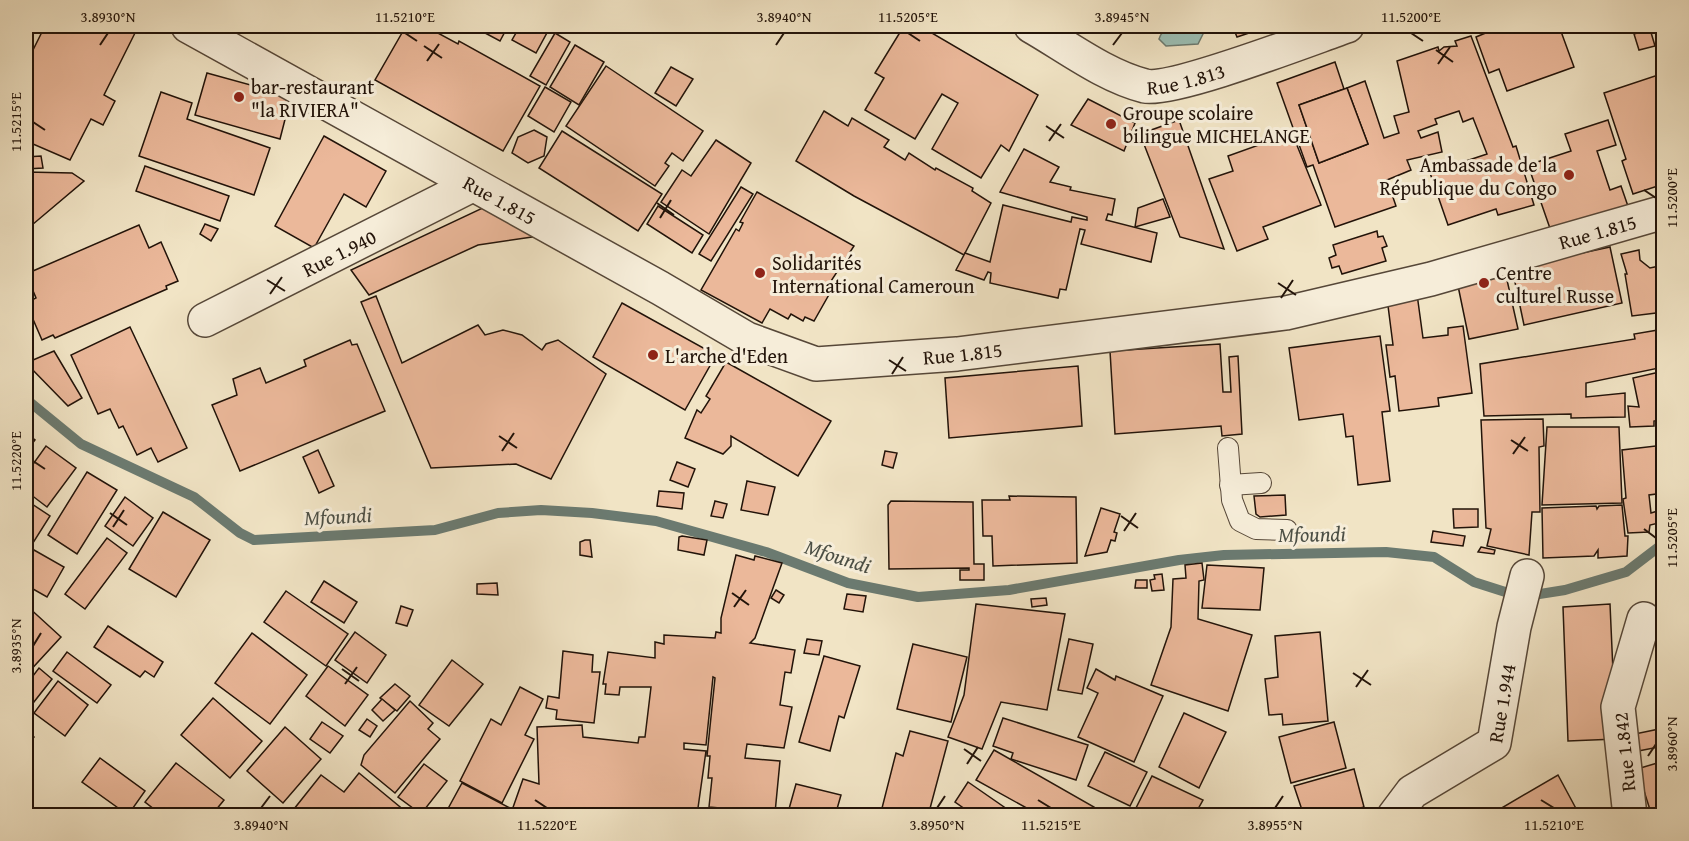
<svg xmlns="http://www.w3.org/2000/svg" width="1689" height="841" viewBox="0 0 1689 841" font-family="'Gentium Book Plus',serif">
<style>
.water{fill:#9bbfb5;stroke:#6b7a70;stroke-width:1.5}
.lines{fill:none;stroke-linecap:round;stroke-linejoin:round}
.stream{stroke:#6b7a70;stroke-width:10}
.building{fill:#ebb89a;stroke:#221309;stroke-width:1.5}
.lane-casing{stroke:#564738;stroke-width:22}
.street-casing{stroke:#564738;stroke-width:36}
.lane{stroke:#f6edd9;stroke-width:20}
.street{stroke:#f6edd9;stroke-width:33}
.ticks{fill:none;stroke:#221309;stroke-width:2}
.poi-dot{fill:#8f2418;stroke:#f6edd9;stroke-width:2}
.labels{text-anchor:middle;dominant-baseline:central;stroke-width:6;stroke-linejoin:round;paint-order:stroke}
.street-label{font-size:20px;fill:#221309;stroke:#f6edd9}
.poi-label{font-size:20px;fill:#221309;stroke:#f6edd9;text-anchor:start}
.water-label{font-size:21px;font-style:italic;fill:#4c4f45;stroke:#f6edd9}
.neatline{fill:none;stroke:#221309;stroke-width:2}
.ticks-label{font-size:15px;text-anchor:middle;fill:#221309}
</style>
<rect width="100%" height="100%" fill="#f1e4c5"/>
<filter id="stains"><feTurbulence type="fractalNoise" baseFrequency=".00333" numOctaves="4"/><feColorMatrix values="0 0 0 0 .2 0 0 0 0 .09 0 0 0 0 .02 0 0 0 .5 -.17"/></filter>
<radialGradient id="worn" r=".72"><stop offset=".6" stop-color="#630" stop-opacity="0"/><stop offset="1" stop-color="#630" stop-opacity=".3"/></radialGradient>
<path class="water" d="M 1182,26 L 1200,27 L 1203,34 L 1198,44 L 1166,46 L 1159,39 C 1163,27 1171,27 1182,26 Z"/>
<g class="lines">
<path class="stream" d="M 26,399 L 81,444 L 194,497 L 240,533 L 254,540 L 435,530 L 498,513 L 541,510 L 592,513 L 656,521 L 766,552 L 848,583 L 918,597 L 1009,590 L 1179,560 L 1224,555 L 1386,552 L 1434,557 L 1474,582 L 1521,597 L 1565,590 L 1626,572 L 1664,543"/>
</g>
<g class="building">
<path d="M 26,26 L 35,26 L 26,44 Z"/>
<path d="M 45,26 L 129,26 L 137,29 L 104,95 L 115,101 L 103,125 L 91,119 L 70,160 L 26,141 L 26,64 Z"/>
<path d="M 406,26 L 425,26 L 458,44 L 459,41 L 540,86 L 503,151 L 375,80 Z"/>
<path d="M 472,26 L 508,26 L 500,41 Z"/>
<path d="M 520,26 L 542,26 L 549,29 L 536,53 L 512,40 Z"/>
<path d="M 907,26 L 920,26 L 1038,95 L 1009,151 L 1001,145 L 981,178 L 932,149 L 958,103 L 942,94 L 915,139 L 865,110 L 884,78 L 875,73 L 902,29 L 904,31 Z"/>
<path d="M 1238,26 L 1270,26 L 1237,37 L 1233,27 Z"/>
<path d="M 1497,26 L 1559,26 L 1574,67 L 1507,91 L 1499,69 L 1489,73 L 1476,37 L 1488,32 L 1487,28 Z"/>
<path d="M 1656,26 L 1664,26 L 1664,41 L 1661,41 Z"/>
<path d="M 1650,29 L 1655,46 L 1639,50 L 1634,34 Z"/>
<path d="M 555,33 L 570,42 L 546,85 L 530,76 Z"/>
<path d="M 1471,36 L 1513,147 L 1516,146 L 1534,205 L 1498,215 L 1496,209 L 1448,225 L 1430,173 L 1487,154 L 1473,118 L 1463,122 L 1459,111 L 1435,119 L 1437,124 L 1418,131 L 1421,138 L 1438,132 L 1442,152 L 1407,160 L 1411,170 L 1387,180 L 1396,206 L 1335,227 L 1313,165 L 1307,167 L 1277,83 L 1335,62 L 1344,89 L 1299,105 L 1319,163 L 1368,144 L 1347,88 L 1365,81 L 1384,138 L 1399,133 L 1394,116 L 1409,112 L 1397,61 L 1438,47 L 1439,51 L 1444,47 L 1457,46 L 1455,41 Z"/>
<path d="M 575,45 L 604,62 L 579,105 L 550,87 Z"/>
<path d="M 606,66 L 703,131 L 683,161 L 672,153 L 665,163 L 669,166 L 655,186 L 566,126 Z"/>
<path d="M 671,67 L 693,79 L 676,106 L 655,93 Z"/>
<path d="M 207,73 L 291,96 L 280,139 L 195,115 Z"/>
<path d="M 1664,73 L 1664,147 L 1656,150 L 1664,171 L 1664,184 L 1633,194 L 1622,161 L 1626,159 L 1604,93 Z"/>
<path d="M 545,87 L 571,102 L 554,132 L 528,116 Z"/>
<path d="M 1347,88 L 1368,144 L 1319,163 L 1299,105 Z"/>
<path d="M 161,92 L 192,103 L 187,119 L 270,148 L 254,195 L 139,156 Z"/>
<path d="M 1088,99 L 1135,123 L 1124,151 L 1071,125 Z"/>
<path d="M 824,111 L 848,126 L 852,118 L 889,140 L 884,147 L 891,151 L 905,160 L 909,153 L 935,170 L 936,168 L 973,188 L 972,191 L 991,203 L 964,255 L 854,196 L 796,161 Z"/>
<path d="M 1179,120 L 1224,249 L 1180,237 L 1140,134 Z"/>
<path d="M 1608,120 L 1616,145 L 1597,151 L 1610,190 L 1621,186 L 1630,212 L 1553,237 L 1528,165 L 1571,151 L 1565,134 Z"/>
<path d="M 534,130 L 547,137 L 544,156 L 528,163 L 512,153 L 518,137 Z"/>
<path d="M 562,131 L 662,194 L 638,231 L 539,168 Z"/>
<path d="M 1292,133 L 1321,205 L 1263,227 L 1268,239 L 1237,251 L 1209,179 L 1233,171 L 1228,156 Z"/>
<path d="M 324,136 L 386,171 L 366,207 L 344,194 L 314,248 L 275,226 Z"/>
<path d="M 716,140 L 751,163 L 709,234 L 661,202 L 682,170 L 691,176 Z"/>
<path d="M 1024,149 L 1059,167 L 1050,182 L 1071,187 L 1070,190 L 1115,199 L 1112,215 L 1108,214 L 1106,220 L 1157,233 L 1151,262 L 1081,244 L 1085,230 L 1080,229 L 1066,290 L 1060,289 L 1058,298 L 990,283 L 991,273 L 988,272 L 984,280 L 956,270 L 965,253 L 990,262 L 1003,205 L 1071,222 L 1072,217 L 1087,220 L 1087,217 L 1000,192 Z"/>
<path d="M 41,156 L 43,168 L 26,169 L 26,157 Z"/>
<path d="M 145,166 L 229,196 L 220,221 L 136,191 Z"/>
<path d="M 26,172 L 72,173 L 84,181 L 32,225 L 26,217 Z"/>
<path d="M 741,187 L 753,194 L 711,261 L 699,254 Z"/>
<path d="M 757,192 L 854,246 L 831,281 L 835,284 L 814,321 L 805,317 L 803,321 L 791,314 L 788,319 L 770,309 L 762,323 L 701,290 L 736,229 L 739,231 L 743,223 L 740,222 Z"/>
<path d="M 1163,199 L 1170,217 L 1135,227 L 1138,208 Z"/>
<path d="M 491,204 L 539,236 L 478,245 L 369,295 L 351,270 Z"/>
<path d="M 658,206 L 703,235 L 692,253 L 647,224 Z"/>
<path d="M 205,224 L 218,229 L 211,241 L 200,234 Z"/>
<path d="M 139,225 L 149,248 L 161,242 L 178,281 L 166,286 L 167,289 L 55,338 L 53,335 L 42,340 L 26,303 L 36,298 L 26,274 Z"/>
<path d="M 1377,231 L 1378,237 L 1383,236 L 1387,246 L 1382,248 L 1386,261 L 1342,274 L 1339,266 L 1332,268 L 1329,258 L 1336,255 L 1333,245 Z"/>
<path d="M 1610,247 L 1622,303 L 1524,325 L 1512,268 Z"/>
<path d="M 1639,250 L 1640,260 L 1650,268 L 1664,265 L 1664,312 L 1632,316 L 1625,274 L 1627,274 L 1621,254 Z"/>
<path d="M 1505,271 L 1518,329 L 1469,339 L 1457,281 Z"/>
<path d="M 1417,294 L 1423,338 L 1448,335 L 1448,328 L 1463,326 L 1472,393 L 1438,398 L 1439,406 L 1399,411 L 1395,376 L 1390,377 L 1386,345 L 1393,345 L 1387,298 Z"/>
<path d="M 376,296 L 402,363 L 478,325 L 485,335 L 503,330 L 522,335 L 542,350 L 546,344 L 558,340 L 606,374 L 551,479 L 516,464 L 431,468 L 361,302 Z"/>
<path d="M 622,303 L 716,355 L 685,410 L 593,357 Z"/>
<path d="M 130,327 L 187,448 L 158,462 L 151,448 L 137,455 L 123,426 L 119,428 L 110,409 L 98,414 L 71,355 Z"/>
<path d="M 1664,329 L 1664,367 L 1586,383 L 1586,397 L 1625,393 L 1625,417 L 1571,418 L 1571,414 L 1484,416 L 1480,364 L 1635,339 L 1634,334 Z"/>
<path d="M 1380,336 L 1390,411 L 1382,412 L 1390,481 L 1358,485 L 1353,436 L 1346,437 L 1343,414 L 1299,420 L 1289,348 Z"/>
<path d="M 350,340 L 352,345 L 357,344 L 385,411 L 240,471 L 212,405 L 237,395 L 233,379 L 260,368 L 266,383 L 306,366 L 304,360 Z"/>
<path d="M 1220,344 L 1223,392 L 1231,392 L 1229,357 L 1238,356 L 1242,434 L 1222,436 L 1221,426 L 1115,434 L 1110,351 Z"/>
<path d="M 54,351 L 82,398 L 68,406 L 26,363 Z"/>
<path d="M 726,362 L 831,421 L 798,476 L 731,436 L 731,446 L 723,454 L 685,438 L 697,410 L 701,413 L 710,399 L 706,396 Z"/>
<path d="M 1078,366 L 1082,426 L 949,438 L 945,378 Z"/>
<path d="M 1664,371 L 1664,419 L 1654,421 L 1654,426 L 1630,427 L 1628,406 L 1639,407 L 1633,378 Z"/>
<path d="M 1543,419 L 1544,446 L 1539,447 L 1540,512 L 1532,512 L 1529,555 L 1487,546 L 1491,529 L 1486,528 L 1481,420 Z"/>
<path d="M 1547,427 L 1619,427 L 1622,503 L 1542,505 Z"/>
<path d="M 26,433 L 35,440 L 26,452 Z"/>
<path d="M 1664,445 L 1664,493 L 1649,495 L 1651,513 L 1661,510 L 1663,522 L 1650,525 L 1649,532 L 1628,533 L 1623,499 L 1626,498 L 1622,450 Z"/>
<path d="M 46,446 L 76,468 L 47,507 L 26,491 L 26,474 Z"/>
<path d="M 318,450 L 334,486 L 319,493 L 303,457 Z"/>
<path d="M 885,451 L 897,453 L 893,468 L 882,465 Z"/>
<path d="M 677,462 L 695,469 L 688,487 L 670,480 Z"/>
<path d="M 87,472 L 117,490 L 77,554 L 48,535 Z"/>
<path d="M 747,481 L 775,487 L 768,515 L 741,510 Z"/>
<path d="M 659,491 L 684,493 L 682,509 L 657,506 Z"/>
<path d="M 1285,495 L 1286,515 L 1260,517 L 1256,514 L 1254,496 Z"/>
<path d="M 1009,496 L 1076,497 L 1077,563 L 993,566 L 992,536 L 983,536 L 982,500 L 1010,500 Z"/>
<path d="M 125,497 L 153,518 L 133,546 L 105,526 Z"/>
<path d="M 26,500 L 50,516 L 26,554 Z"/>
<path d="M 715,501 L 727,504 L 723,518 L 711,516 Z"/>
<path d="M 891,501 L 973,502 L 974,564 L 984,564 L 984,580 L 960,580 L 960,570 L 969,570 L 969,568 L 889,569 L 888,505 Z"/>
<path d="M 1622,505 L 1625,536 L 1628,536 L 1627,556 L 1598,558 L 1598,550 L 1594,556 L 1543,558 L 1542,508 L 1596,506 L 1597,509 L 1599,506 Z"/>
<path d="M 1101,508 L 1120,514 L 1114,532 L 1117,533 L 1115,541 L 1111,540 L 1107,552 L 1085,556 Z"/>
<path d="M 1453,509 L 1478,509 L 1478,527 L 1454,528 Z"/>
<path d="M 163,512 L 210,540 L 176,597 L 129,569 Z"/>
<path d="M 1433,531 L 1465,536 L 1463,546 L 1431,542 Z"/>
<path d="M 682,536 L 707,540 L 704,555 L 678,550 L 679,537 Z"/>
<path d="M 107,538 L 127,553 L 85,609 L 65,594 Z"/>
<path d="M 585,540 L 590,540 L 592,557 L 580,555 L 580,542 Z"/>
<path d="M 1481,547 L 1495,550 L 1494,554 L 1478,552 Z"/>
<path d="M 34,550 L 64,567 L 47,597 L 26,585 L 26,565 Z"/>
<path d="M 736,555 L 754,560 L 755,556 L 782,563 L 755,638 L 750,643 L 795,650 L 791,673 L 785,672 L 780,705 L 792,707 L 784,748 L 747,744 L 745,758 L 780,761 L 775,813 L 709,807 L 712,778 L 708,778 L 710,756 L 707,756 L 715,678 L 713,677 L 706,745 L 684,743 L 684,749 L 706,751 L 697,815 L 681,813 L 682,809 L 662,808 L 659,816 L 510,816 L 523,779 L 539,784 L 537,727 L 582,725 L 583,737 L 638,743 L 639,737 L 645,737 L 651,687 L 620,687 L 619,695 L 605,694 L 606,684 L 603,684 L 608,652 L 655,658 L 655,642 L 664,644 L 664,635 L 715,638 L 716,632 L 721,633 L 721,618 Z"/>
<path d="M 1202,563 L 1204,580 L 1199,581 L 1198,619 L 1252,635 L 1228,711 L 1151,685 L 1171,627 L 1173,579 L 1186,578 L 1185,565 Z"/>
<path d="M 1207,565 L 1264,568 L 1260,610 L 1202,608 Z"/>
<path d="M 1162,574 L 1164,590 L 1152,591 L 1150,580 L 1155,579 L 1154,575 Z"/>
<path d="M 1136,580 L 1147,580 L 1147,588 L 1135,588 Z"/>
<path d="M 324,581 L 357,602 L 344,623 L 311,602 Z"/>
<path d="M 497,583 L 498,595 L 477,594 L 477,584 Z"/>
<path d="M 776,590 L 784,595 L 779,603 L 771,598 Z"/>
<path d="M 286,591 L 348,634 L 326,666 L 264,622 Z"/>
<path d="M 847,594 L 866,596 L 863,612 L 844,609 Z"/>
<path d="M 1046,598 L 1047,605 L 1032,607 L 1031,599 Z"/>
<path d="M 976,604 L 1065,614 L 1047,710 L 1001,702 L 982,749 L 948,737 L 964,695 Z"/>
<path d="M 1610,604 L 1616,739 L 1568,741 L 1563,607 Z"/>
<path d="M 26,605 L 61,637 L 26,675 Z"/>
<path d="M 401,606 L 413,610 L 407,626 L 396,623 Z"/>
<path d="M 108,626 L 163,662 L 154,677 L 145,671 L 140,677 L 94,647 Z"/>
<path d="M 355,632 L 386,655 L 367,683 L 335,660 Z"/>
<path d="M 1320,632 L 1328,721 L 1283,725 L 1282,714 L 1269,715 L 1265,679 L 1278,677 L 1275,636 Z"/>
<path d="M 252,633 L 307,675 L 270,724 L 215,683 Z"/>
<path d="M 807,639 L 822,641 L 819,655 L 804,653 Z"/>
<path d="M 1069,639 L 1093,644 L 1082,694 L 1058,690 Z"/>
<path d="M 913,644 L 967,657 L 951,722 L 897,709 Z"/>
<path d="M 563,651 L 593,655 L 592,672 L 600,672 L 594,723 L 556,719 L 557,710 L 546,708 L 548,696 L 559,698 Z"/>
<path d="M 67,652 L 111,685 L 97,703 L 53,671 Z"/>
<path d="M 824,656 L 860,666 L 844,718 L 839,716 L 830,751 L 799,742 Z"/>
<path d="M 452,660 L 483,684 L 449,726 L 419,705 Z"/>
<path d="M 328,666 L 368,695 L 345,726 L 306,696 Z"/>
<path d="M 39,668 L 52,679 L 26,712 L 26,685 Z"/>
<path d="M 1096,669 L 1115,680 L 1116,676 L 1163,696 L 1134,762 L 1078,737 L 1098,693 L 1087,688 Z"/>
<path d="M 58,681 L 88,705 L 65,736 L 34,713 Z"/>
<path d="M 395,684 L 410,696 L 397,711 L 380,698 Z"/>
<path d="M 520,687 L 543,699 L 525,735 L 534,739 L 502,803 L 460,781 L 491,719 L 501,725 Z"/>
<path d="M 213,698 L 262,741 L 230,778 L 181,735 Z"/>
<path d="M 382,699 L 395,710 L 383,721 L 372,710 Z"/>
<path d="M 410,701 L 433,723 L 428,729 L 440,739 L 395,793 L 361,765 L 364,755 Z"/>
<path d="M 1184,713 L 1226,732 L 1199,788 L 1159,767 Z"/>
<path d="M 1003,718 L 1088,745 L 1076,780 L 1011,759 L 1013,753 L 993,746 Z"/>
<path d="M 367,719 L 377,726 L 370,737 L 359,730 Z"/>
<path d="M 322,722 L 343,736 L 330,753 L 310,739 Z"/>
<path d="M 1334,722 L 1346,768 L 1291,783 L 1279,737 Z"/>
<path d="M 285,727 L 321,759 L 283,803 L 247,771 Z"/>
<path d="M 1664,728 L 1664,746 L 1628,753 L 1625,736 Z"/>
<path d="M 26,729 L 34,737 L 26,746 Z"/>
<path d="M 910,731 L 948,741 L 928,816 L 880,816 L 896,753 L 903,756 Z"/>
<path d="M 994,750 L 1094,807 L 1091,813 L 1086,811 L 1084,816 L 1041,816 L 976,780 Z"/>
<path d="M 1105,752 L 1147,772 L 1130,806 L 1088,786 Z"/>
<path d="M 100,758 L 145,791 L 128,815 L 82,782 Z"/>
<path d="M 1664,761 L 1664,816 L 1652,816 L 1637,769 Z"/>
<path d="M 176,763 L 224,800 L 211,816 L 163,816 L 145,802 Z"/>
<path d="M 424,764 L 447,781 L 421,814 L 398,797 Z"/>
<path d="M 1354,769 L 1364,807 L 1332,816 L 1304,816 L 1294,786 Z"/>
<path d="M 359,773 L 411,816 L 336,816 L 329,811 L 326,816 L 302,816 L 294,809 L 321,775 L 344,792 Z"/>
<path d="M 1558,775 L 1580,816 L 1488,816 Z"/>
<path d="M 1152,776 L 1203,800 L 1194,816 L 1132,816 Z"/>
<path d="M 968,782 L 1017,816 L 975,816 L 955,802 Z"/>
<path d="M 462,783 L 510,808 L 506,816 L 444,816 Z"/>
<path d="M 796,784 L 841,795 L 835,816 L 787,816 Z"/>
</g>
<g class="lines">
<defs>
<g id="lane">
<path d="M 1228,448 L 1232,500 L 1240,521 L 1256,529 L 1287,530"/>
<path d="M 1230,485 L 1261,483"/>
</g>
<g id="street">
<path id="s1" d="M 188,26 L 660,288 L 747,339 L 816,364 L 957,354 L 1286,313 L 1431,279 L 1664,212"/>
<path id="s2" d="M 1031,26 C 1066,46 1105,76 1145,86 C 1173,92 1312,38 1347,26"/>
<path id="s3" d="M 205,320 L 472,185"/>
<path id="s4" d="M 1394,816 L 1412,792 L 1494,743 L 1514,627 L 1527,576"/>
<path d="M 1630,816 L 1618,707 L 1644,619"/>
</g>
</defs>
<use href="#lane" class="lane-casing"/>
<use href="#street" class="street-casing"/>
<use href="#lane" class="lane"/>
<use href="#street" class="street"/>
</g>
<path class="ticks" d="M 405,33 L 417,41M 908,33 L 920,41M 1411,33 L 1423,41M 100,45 L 108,33M 776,45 L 784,33M 1113,45 L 1122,33M 424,46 L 442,58M 1436,50 L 1453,62M 427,61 L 439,44M 1438,64 L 1450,47M 33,122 L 45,130M 1046,126 L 1064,138M 1049,141 L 1061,124M 1644,190 L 1656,198M 657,203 L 674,215M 660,218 L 671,200M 267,280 L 285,291M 1278,283 L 1296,295M 270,294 L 282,277M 1281,298 L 1293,280M 889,360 L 906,371M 892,374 L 903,357M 499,436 L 517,448M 1511,440 L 1528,451M 502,451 L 514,433M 1513,454 L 1525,437M 33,461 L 45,469M 110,513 L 127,525M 1121,516 L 1138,528M 113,527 L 124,510M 1644,529 L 1656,538M 1124,531 L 1136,513M 732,593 L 749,605M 734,607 L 746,590M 33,646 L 41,633M 342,669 L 359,681M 1353,673 L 1371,685M 345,684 L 357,667M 1356,687 L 1368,670M 964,749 L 981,761M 1648,756 L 1656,744M 967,764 L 978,747M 535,800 L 547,808M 1038,800 L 1051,808M 1541,800 L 1554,808M 261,808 L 270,796M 937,808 L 945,796M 1275,808 L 1283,796"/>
<g class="poi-dot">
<circle cx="239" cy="97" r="6"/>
<circle cx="1111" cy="124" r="6"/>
<circle cx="1569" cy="175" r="6"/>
<circle cx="760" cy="273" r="6"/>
<circle cx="1484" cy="283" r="6"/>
<circle cx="653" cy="355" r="6"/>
</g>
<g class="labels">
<g class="street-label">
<text stroke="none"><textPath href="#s2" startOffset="171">Rue 1.813</textPath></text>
<text stroke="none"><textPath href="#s1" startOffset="357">Rue 1.815</textPath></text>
<text stroke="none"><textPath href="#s1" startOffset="1509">Rue 1.815</textPath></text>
<text stroke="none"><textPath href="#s3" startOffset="150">Rue 1.940</textPath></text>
<text stroke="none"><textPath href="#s1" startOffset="861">Rue 1.815</textPath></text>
<text stroke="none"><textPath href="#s4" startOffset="166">Rue 1.944</textPath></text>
<text transform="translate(1624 752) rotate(-96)">Rue 1.842</text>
</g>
<g class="poi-label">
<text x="251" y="86">bar-restaurant<tspan x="251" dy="23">"la RIVIERA"</tspan></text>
<text x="1123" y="112">Groupe scolaire<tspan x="1123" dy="23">bilingue MICHELANGE</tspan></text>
<text x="1557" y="164" text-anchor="end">Ambassade de la<tspan x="1557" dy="23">République du Congo</tspan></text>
<text x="772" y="262">Solidarités<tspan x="772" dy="23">International Cameroun</tspan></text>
<text x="1496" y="272">Centre<tspan x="1496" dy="23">culturel Russe</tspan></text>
<text x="665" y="355">L'arche d'Eden</text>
</g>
<g class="water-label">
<text transform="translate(338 516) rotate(-3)">Mfoundi</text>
<text transform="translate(1312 534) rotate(-1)">Mfoundi</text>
<text transform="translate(838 556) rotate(18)">Mfoundi</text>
</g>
</g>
<rect width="1689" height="841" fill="none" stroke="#f1e4c5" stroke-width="66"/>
<rect x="33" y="33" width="1623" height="775" class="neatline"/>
<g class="ticks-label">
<text x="108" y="22">3.8930°N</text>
<text x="405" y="22">11.5210°E</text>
<text x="784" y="22">3.8940°N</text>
<text x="908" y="22">11.5205°E</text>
<text x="1122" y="22">3.8945°N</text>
<text x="1411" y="22">11.5200°E</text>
<text transform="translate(16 122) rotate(-90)" y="5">11.5215°E</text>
<text transform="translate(1672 198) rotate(-90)" y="5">11.5200°E</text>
<text transform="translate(16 461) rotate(-90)" y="5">11.5220°E</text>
<text transform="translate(1672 538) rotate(-90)" y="5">11.5205°E</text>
<text transform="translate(16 646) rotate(-90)" y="5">3.8935°N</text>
<text transform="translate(1672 744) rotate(-90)" y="5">3.8960°N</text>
<text x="261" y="830">3.8940°N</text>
<text x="547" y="830">11.5220°E</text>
<text x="937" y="830">3.8950°N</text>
<text x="1051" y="830">11.5215°E</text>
<text x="1275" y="830">3.8955°N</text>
<text x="1554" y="830">11.5210°E</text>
</g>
<rect width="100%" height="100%" filter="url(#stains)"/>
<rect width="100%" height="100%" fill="url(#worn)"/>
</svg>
